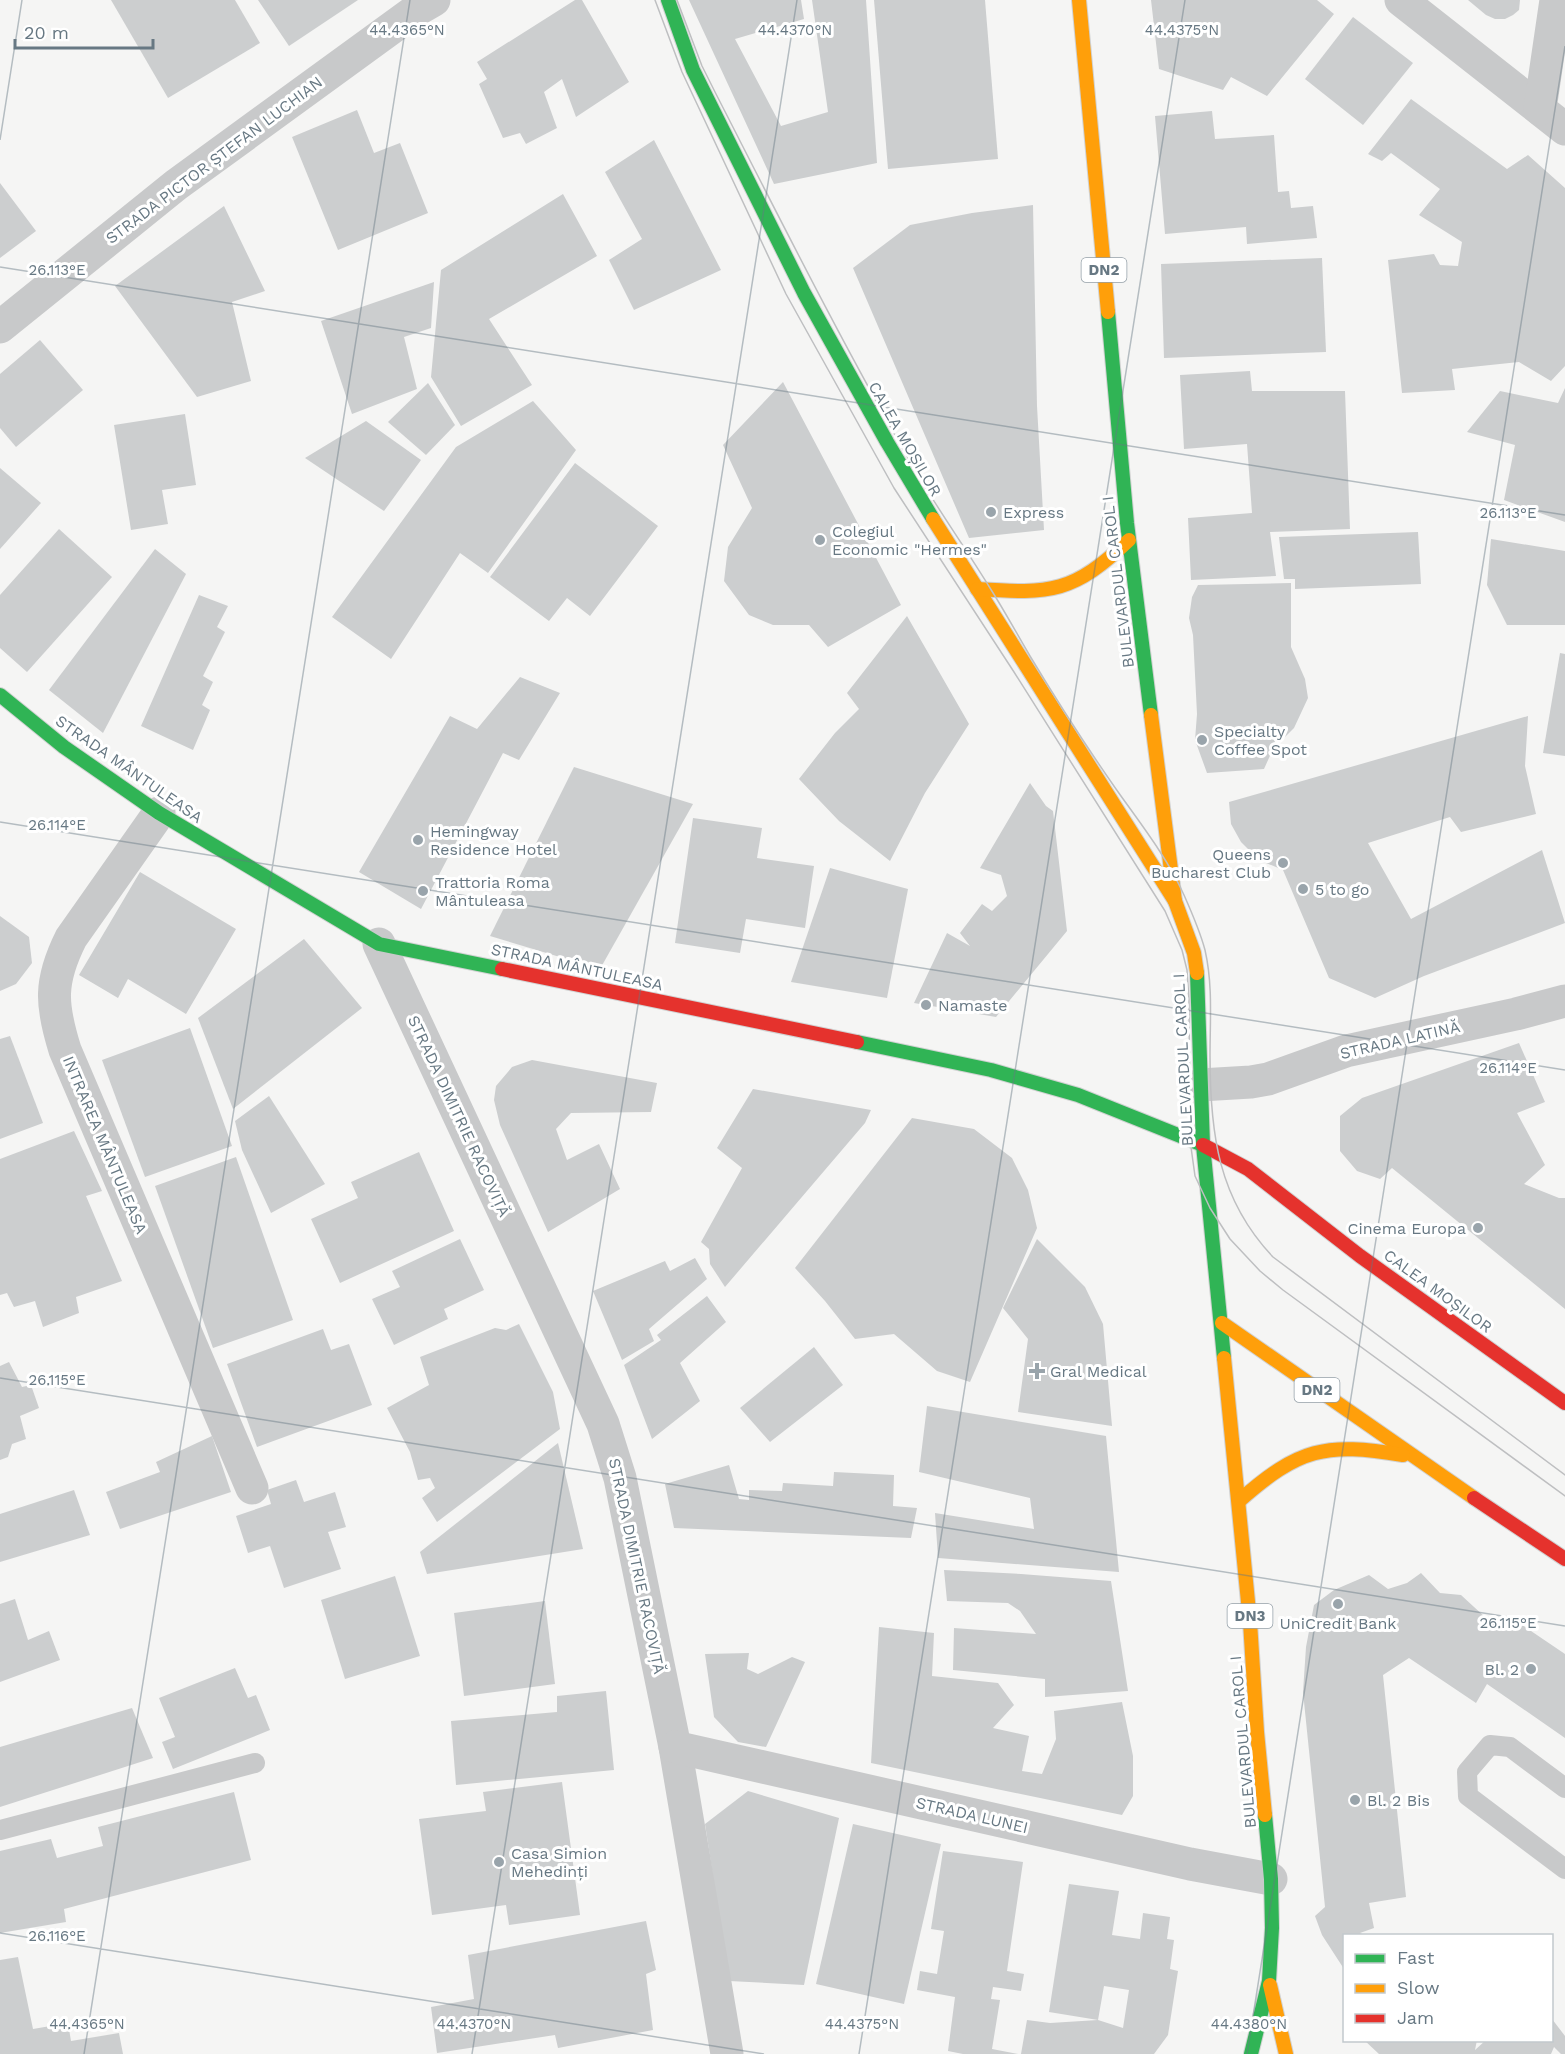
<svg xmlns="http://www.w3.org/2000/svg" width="1565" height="2054" viewBox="0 0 1565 2054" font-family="'Work Sans',sans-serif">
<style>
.building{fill:#cccecf}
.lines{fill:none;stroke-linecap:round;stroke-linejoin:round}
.fast-casing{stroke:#d1d2d2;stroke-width:16}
.slow-casing{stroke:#d1d2d2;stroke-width:16}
.jam-casing{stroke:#d1d2d2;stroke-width:16}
.lane{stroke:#c8c9ca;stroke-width:20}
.street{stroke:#c8c9ca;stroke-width:33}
.fast{stroke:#30b455;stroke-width:14}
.slow{stroke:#ff9f0a;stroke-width:14}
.jam{stroke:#e5322d;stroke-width:14}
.tram{stroke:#bebfc1;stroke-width:1.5}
.ticks{fill:none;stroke:#677883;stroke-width:1.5;stroke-opacity:0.45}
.poi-dot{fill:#99a4ab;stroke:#fff;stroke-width:2}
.labels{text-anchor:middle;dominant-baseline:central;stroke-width:6;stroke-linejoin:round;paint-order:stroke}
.shield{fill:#fff;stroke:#95a0a8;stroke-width:1.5}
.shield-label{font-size:15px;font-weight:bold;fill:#677883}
.street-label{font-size:16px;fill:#677883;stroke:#fff}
.poi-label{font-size:16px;fill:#677883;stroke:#fff;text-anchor:start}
.ticks-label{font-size:15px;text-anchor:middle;fill:#677883;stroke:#fff;stroke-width:6;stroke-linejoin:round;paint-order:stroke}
</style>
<rect width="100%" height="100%" fill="#f5f5f4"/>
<g class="building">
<path d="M 111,0 L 235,0 L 260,43 L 168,98 Z"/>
<path d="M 258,0 L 358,0 L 289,46 Z"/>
<path d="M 575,0 L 582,0 L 629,82 L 576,117 L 562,79 L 544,92 L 557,128 L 526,144 L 520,133 L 503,138 L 479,84 L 487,79 L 477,62 Z"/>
<path d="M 689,0 L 801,0 L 804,19 L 735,39 L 781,126 L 828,112 L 812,0 L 866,0 L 877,163 L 774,184 Z"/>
<path d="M 874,0 L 985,0 L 998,159 L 888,169 Z"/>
<path d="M 1151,0 L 1317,0 L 1334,14 L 1267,96 L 1231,77 L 1223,90 L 1159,69 Z"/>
<path d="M 1468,0 L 1520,0 L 1519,10 L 1513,15 L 1505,19 L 1495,19 L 1486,15 Z"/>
<path d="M 1353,17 L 1413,63 L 1363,125 L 1305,79 Z"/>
<path d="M 1411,99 L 1507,169 L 1528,155 L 1565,188 L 1565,366 L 1551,381 L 1519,362 L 1452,369 L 1455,390 L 1402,393 L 1388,260 L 1434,254 L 1440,265 L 1458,266 L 1462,242 L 1419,215 L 1440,189 L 1391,153 L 1382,161 L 1368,154 Z"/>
<path d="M 357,110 L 374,153 L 400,143 L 428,213 L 338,250 L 292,137 Z"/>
<path d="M 1212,111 L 1215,139 L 1274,135 L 1278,192 L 1289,191 L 1291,208 L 1313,206 L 1317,238 L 1247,244 L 1246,227 L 1165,234 L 1155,116 Z"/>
<path d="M 654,140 L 721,270 L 634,310 L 609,260 L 642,239 L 605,172 Z"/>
<path d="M 0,183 L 36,231 L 0,258 Z"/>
<path d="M 563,194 L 597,256 L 489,319 L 532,385 L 461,426 L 431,377 L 441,270 Z"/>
<path d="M 1033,205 L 1037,406 L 1044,530 L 969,538 L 853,268 L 910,225 L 972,213 Z"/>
<path d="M 224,206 L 265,291 L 232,302 L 251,381 L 197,397 L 115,286 Z"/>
<path d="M 1322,258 L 1326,352 L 1164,358 L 1161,264 Z"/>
<path d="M 434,282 L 431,328 L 404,337 L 417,389 L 352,414 L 321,321 Z"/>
<path d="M 40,340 L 83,390 L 16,447 L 0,428 L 0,374 Z"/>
<path d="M 1250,371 L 1252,391 L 1345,391 L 1350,529 L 1270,532 L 1276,576 L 1191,580 L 1188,518 L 1252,513 L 1247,444 L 1184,449 L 1180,375 Z"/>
<path d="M 783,382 L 901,605 L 828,647 L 809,625 L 773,625 L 749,615 L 724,581 L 728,547 L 752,508 L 723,445 Z"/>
<path d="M 428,383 L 455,425 L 426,455 L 388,422 Z"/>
<path d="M 1565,388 L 1565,522 L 1504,500 L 1515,445 L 1467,432 L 1500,391 L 1558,403 Z"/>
<path d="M 533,401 L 576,450 L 488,573 L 460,553 L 391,659 L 332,617 L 456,447 Z"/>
<path d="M 185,414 L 196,485 L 162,490 L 168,524 L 131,530 L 114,425 Z"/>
<path d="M 366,421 L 421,460 L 384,511 L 305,458 Z"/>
<path d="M 575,463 L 658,526 L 590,616 L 567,598 L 549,621 L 490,577 Z"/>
<path d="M 0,468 L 41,503 L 0,549 Z"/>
<path d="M 59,529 L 112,577 L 27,672 L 0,648 L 0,595 Z"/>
<path d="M 1418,532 L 1421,584 L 1295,589 L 1295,579 L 1284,579 L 1279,537 Z"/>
<path d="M 1491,539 L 1565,551 L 1565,625 L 1507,625 L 1487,585 Z"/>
<path d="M 155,549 L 186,574 L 103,733 L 49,690 Z"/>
<path d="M 1291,583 L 1291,647 L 1305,679 L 1308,698 L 1294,728 L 1273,749 L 1264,769 L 1207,773 L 1195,740 L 1197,714 L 1193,635 L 1189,618 L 1192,597 L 1198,585 Z"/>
<path d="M 199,595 L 228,606 L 217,627 L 225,632 L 203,676 L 213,682 L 202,705 L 210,710 L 193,750 L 141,726 Z"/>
<path d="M 907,616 L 969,724 L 925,793 L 890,861 L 839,821 L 799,779 L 835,733 L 859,709 L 847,693 Z"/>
<path d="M 1560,653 L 1565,654 L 1565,756 L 1543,753 Z"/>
<path d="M 520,677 L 560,693 L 519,760 L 503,753 L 421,909 L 359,872 L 450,716 L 477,729 Z"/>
<path d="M 1528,716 L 1525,766 L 1536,814 L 1461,832 L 1450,817 L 1368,843 L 1411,919 L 1542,850 L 1565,923 L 1424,976 L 1375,998 L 1329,978 L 1283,870 L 1259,860 L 1241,842 L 1231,824 L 1229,802 Z"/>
<path d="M 574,767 L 693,804 L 600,969 L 490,936 Z"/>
<path d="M 1030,783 L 1046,806 L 1053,811 L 1067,931 L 996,1017 L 914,1003 L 947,933 L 970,946 L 960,933 L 982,904 L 992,911 L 1007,896 L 1001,875 L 980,868 Z"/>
<path d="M 693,818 L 762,828 L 757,858 L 814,866 L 805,928 L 746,919 L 740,953 L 675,943 Z"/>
<path d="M 830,868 L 908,889 L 887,998 L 791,982 Z"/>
<path d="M 140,872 L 236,929 L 186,1014 L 128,979 L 118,998 L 79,975 Z"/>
<path d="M 0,916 L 29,937 L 32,963 L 16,984 L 0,991 Z"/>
<path d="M 304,939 L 362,1008 L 233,1109 L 198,1018 Z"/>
<path d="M 190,1028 L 232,1146 L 145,1177 L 102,1060 Z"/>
<path d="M 10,1036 L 43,1123 L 0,1139 L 0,1039 Z"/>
<path d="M 1519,1043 L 1545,1102 L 1517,1113 L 1545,1165 L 1524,1184 L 1559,1198 L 1565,1198 L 1565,1309 L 1392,1168 L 1380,1179 L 1357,1171 L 1340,1151 L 1340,1116 L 1362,1098 Z"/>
<path d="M 532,1060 L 657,1083 L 651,1112 L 571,1113 L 556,1129 L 567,1160 L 599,1144 L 620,1189 L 548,1232 L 500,1125 L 494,1100 L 496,1086 L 512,1067 Z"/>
<path d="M 753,1089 L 871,1110 L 865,1123 L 725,1287 L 710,1264 L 709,1249 L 701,1242 L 742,1168 L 717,1148 Z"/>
<path d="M 269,1096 L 325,1184 L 271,1213 L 242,1150 L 235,1121 Z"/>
<path d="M 912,1118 L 974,1129 L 1012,1158 L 1028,1190 L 1037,1228 L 970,1382 L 937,1371 L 894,1334 L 855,1339 L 825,1301 L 795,1268 Z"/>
<path d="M 74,1131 L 102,1191 L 86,1196 L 122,1281 L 76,1297 L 79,1313 L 43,1327 L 35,1301 L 14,1307 L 7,1293 L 0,1295 L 0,1159 Z"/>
<path d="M 419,1152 L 454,1231 L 340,1283 L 311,1219 L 358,1198 L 351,1182 Z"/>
<path d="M 236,1157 L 293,1320 L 213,1348 L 155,1186 Z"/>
<path d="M 460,1239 L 484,1290 L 444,1309 L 448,1319 L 394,1345 L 372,1299 L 400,1287 L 392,1271 Z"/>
<path d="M 1037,1239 L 1085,1287 L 1103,1324 L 1112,1426 L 1018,1412 L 1028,1339 L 1003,1308 Z"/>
<path d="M 695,1258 L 707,1279 L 649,1329 L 654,1341 L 622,1360 L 593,1291 L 665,1261 L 670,1271 Z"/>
<path d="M 707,1296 L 726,1322 L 680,1363 L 700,1401 L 652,1439 L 624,1365 L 661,1340 L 657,1335 Z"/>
<path d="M 519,1324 L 553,1392 L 560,1429 L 437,1522 L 422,1498 L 435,1488 L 430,1478 L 418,1480 L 410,1452 L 387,1408 L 429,1385 L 420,1357 L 495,1328 L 506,1330 Z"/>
<path d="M 323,1329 L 331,1350 L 349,1344 L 372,1405 L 257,1447 L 227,1364 Z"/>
<path d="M 814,1347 L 843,1385 L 770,1442 L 740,1408 Z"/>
<path d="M 9,1362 L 22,1387 L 31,1385 L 39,1408 L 20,1416 L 26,1439 L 12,1444 L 8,1457 L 0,1460 L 0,1366 Z"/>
<path d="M 927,1406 L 1106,1436 L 1119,1572 L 938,1558 L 935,1513 L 1034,1529 L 1030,1498 L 919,1472 Z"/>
<path d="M 212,1436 L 231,1492 L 120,1529 L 106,1492 L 160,1472 L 156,1462 Z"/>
<path d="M 558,1443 L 583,1549 L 427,1574 L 420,1552 Z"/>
<path d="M 729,1465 L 739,1499 L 749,1500 L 749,1490 L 782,1491 L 783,1483 L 833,1486 L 834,1472 L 894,1475 L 893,1506 L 917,1508 L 911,1538 L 674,1528 L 665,1484 Z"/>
<path d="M 296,1480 L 304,1502 L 335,1492 L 346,1527 L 328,1532 L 341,1569 L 284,1588 L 270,1546 L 248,1553 L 236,1516 L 271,1504 L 267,1490 Z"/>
<path d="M 74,1490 L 90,1535 L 0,1562 L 0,1514 Z"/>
<path d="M 944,1570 L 1021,1574 L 1111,1581 L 1128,1691 L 1045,1697 L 1045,1679 L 953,1670 L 954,1628 L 1036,1634 L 1020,1611 L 1008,1603 L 947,1601 Z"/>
<path d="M 1421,1573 L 1440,1593 L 1461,1595 L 1486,1618 L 1509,1616 L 1565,1654 L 1565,1738 L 1487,1684 L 1476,1703 L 1409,1658 L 1383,1675 L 1406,1897 L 1369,1903 L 1374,1928 L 1360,1933 L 1364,1935 L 1344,1935 L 1344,1969 L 1322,1935 L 1315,1916 L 1325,1907 L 1303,1692 L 1306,1647 L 1314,1605 L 1334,1590 L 1369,1575 L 1388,1589 L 1407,1583 Z"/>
<path d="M 395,1576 L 420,1656 L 345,1679 L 321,1600 Z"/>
<path d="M 15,1599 L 28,1640 L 49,1631 L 60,1660 L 0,1682 L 0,1604 Z"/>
<path d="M 545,1601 L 555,1684 L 464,1696 L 454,1613 Z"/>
<path d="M 879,1627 L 934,1633 L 932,1676 L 998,1683 L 1014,1705 L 993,1728 L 1029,1736 L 1022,1771 L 1042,1774 L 1056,1739 L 1054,1711 L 1122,1702 L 1133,1756 L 1133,1796 L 1122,1815 L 871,1763 Z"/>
<path d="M 749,1653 L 747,1669 L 758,1674 L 792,1657 L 805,1662 L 766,1747 L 738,1742 L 714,1717 L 705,1654 Z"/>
<path d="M 235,1668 L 248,1698 L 256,1695 L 270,1730 L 173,1769 L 162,1742 L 175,1737 L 159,1698 Z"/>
<path d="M 606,1691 L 614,1770 L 456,1785 L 451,1721 L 557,1712 L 557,1696 Z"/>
<path d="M 132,1708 L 153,1758 L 0,1807 L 0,1747 Z"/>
<path d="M 562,1782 L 580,1915 L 509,1925 L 506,1905 L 432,1915 L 419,1819 L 486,1811 L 483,1792 Z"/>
<path d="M 748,1791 L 839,1818 L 804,1985 L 729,1981 L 705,1824 Z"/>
<path d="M 234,1792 L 251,1860 L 64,1909 L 66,1922 L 0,1933 L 0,1851 L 51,1839 L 57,1858 L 103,1846 L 98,1827 Z"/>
<path d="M 853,1824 L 941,1844 L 904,2004 L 816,1984 Z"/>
<path d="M 943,1851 L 1023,1862 L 1007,1971 L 1024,1974 L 1021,1991 L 993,1987 L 991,1999 L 1000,2000 L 992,2049 L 1018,2054 L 963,2054 L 948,2051 L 955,1997 L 917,1990 L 920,1971 L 937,1974 L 944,1931 L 931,1929 Z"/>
<path d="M 1069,1884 L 1119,1891 L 1112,1935 L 1140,1939 L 1143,1913 L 1170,1917 L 1167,1939 L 1174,1940 L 1170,1969 L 1178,1971 L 1168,2035 L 1154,2054 L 1021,2054 L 1027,2020 L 1050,2023 L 1098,2020 L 1123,2028 L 1129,1990 L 1104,1986 L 1098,2020 L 1049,2012 Z"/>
<path d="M 646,1921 L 656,1970 L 646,1974 L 653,2030 L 558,2048 L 555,2035 L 437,2053 L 431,2007 L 474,1999 L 468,1955 Z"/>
<path d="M 18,1957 L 33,2029 L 68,2023 L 71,2041 L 119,2033 L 123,2054 L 0,2054 L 0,1960 Z"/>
<path d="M 1552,2019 L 1565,2036 L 1565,2054 L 1561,2054 L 1554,2047 L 1551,2054 L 1379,2054 L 1364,2040 L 1477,2040 L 1475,2050 L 1486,2040 L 1552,2040 Z"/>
</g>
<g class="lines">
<defs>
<g id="fast">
<path d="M 668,0 L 693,70 L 804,293 L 887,442 L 933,519"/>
<path d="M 1108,312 L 1127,523 L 1151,715"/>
<path d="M 0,695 L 64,747 L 159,813 L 379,944 L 502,969"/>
<path d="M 1197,973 L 1203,1145 L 1224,1358"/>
<path d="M 857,1042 L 991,1070 L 1078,1095 L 1203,1145"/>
<path d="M 1251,2054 L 1269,1981 L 1272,1928 L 1271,1879 L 1265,1815"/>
</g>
<g id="slow">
<path d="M 1079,0 L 1108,312"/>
<path d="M 933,519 L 1175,901"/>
<path d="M 977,589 C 1052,594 1073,593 1129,540"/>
<path d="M 1151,715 L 1175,901 L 1194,953 L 1197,973"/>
<path d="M 1222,1323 L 1474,1498"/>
<path d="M 1224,1358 L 1250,1622 L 1257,1732 L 1265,1815"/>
<path d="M 1239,1501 C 1299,1448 1325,1442 1403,1455"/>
<path d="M 1270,1985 L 1286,2054"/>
</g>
<g id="jam">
<path d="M 502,969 L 857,1042"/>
<path d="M 1203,1145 L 1248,1169 L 1360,1256 L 1565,1403"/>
<path d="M 1474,1498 L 1565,1559"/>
</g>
</defs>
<use href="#fast" class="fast-casing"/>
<use href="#slow" class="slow-casing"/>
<use href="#jam" class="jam-casing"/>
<g class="lane">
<path d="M 1565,1788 L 1510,1747 L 1490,1745 L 1467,1772 L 1468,1796 L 1565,1869"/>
<path d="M 0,1830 L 255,1763"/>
</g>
<g class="street">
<path d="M 1401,0 L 1565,129"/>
<path d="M 1540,109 L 1556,0"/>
<path d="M 0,327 L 176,185 L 415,11 L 434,0"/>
<path d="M 159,813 L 71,938 C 49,982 51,1005 65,1050 L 252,1488"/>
<path d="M 379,944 L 603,1424 L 620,1478 L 675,1747 L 727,2054"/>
<path d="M 1200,1085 L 1251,1082 L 1268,1079 L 1346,1051 L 1516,1014 L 1565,1001"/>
<path d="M 675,1747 L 1190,1864 L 1271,1879"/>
</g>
<use href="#fast" class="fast"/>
<use href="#slow" class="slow"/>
<use href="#jam" class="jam"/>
<g class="tram">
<path d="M 655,0 L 682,72 L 786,294 L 894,488 L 1014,672 L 1165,911 L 1182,950 L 1187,970 L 1189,1000 L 1190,1140 L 1195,1176 L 1210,1208 L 1230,1239 L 1260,1271 L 1283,1290 L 1565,1496"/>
<path d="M 677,0 L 702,66 L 715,92 C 779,217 842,343 912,465 C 936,507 965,547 990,588 C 1004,610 1017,634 1030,656 C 1057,701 1086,746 1116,789 C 1140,823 1167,857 1184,895 C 1192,913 1200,931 1205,950 C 1213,985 1210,1020 1210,1056 C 1210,1133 1218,1199 1273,1257 L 1565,1475"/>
</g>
</g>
<path class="ticks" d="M 0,140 L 22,0M 0,267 L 1565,515M 0,822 L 1565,1070M 0,1378 L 1565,1626M 0,1933 L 764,2054M 84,2054 L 410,0M 472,2054 L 797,0M 859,2054 L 1185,0M 1247,2054 L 1565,46"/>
<g class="poi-dot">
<circle cx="991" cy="512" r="6"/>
<circle cx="820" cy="540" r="6"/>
<circle cx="1202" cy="740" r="6"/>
<circle cx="418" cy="840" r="6"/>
<circle cx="1283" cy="863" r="6"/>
<circle cx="1303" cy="889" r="6"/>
<circle cx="423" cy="891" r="6"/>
<circle cx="926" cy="1005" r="6"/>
<circle cx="1478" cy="1228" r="6"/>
<path d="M1034 1362h6v6h6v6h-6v6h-6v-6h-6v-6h6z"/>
<circle cx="1338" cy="1604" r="6"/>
<circle cx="1531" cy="1669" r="6"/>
<circle cx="1355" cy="1800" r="6"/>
<circle cx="499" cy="1862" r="6"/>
</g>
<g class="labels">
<g class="shield">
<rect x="1081.5" y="258" width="45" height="24" rx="4.5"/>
<rect x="1294.5" y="1378" width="45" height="24" rx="4.5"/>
<rect x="1227.5" y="1604" width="45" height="24" rx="4.5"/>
</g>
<g class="shield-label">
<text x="1104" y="270">DN2</text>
<text x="1317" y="1390">DN2</text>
<text x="1250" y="1616">DN3</text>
</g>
<g class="street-label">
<text transform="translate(214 160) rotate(-37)">STRADA PICTOR ȘTEFAN LUCHIAN</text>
<text transform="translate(905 439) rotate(60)">CALEA MOȘILOR</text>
<text transform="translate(1118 582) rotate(-97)">BULEVARDUL CAROL I</text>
<text transform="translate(129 769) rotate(35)">STRADA MÂNTULEASA</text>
<text transform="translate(577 967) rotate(12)">STRADA MÂNTULEASA</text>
<text transform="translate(1400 1040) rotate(-13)">STRADA LATINĂ</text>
<text transform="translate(1183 1060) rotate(-93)">BULEVARDUL CAROL I</text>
<text transform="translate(459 1116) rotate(65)">STRADA DIMITRIE RACOVIȚĂ</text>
<text transform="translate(105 1145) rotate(67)">INTRAREA MÂNTULEASA</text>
<text transform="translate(1438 1291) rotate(36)">CALEA MOȘILOR</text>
<text transform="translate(637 1566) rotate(78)">STRADA DIMITRIE RACOVIȚĂ</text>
<text transform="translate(1243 1742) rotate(-95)">BULEVARDUL CAROL I</text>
<text transform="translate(972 1815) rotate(13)">STRADA LUNEI</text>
</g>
<g class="poi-label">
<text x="1003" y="512">Express</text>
<text x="832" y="531">Colegiul<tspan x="832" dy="18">Economic "Hermes"</tspan></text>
<text x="1214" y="731">Specialty<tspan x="1214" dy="18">Coffee Spot</tspan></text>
<text x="430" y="831">Hemingway<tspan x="430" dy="18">Residence Hotel</tspan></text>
<text x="1271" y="854" text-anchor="end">Queens<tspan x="1271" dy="18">Bucharest Club</tspan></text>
<text x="435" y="882">Trattoria Roma<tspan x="435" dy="18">Mântuleasa</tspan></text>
<text x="1315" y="889">5 to go</text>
<text x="938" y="1005">Namaste</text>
<text x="1466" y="1228" text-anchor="end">Cinema Europa</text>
<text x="1050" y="1371">Gral Medical</text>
<text x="1338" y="1623" text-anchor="middle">UniCredit Bank</text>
<text x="1519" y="1669" text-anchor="end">Bl. 2</text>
<text x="1367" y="1800">Bl. 2 Bis</text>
<text x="511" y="1853">Casa Simion<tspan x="511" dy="18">Mehedinți</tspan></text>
</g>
</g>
<g class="ticks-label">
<text x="407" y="35">44.4365°N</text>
<text x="795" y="35">44.4370°N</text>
<text x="1182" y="35">44.4375°N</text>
<text x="57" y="275">26.113°E</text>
<text x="1508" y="518">26.113°E</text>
<text x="57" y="830">26.114°E</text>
<text x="1508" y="1073">26.114°E</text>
<text x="57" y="1385">26.115°E</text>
<text x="1508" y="1628">26.115°E</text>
<text x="57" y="1941">26.116°E</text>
<text x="87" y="2029">44.4365°N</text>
<text x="474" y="2029">44.4370°N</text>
<text x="862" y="2029">44.4375°N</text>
<text x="1249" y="2029">44.4380°N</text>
</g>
<rect x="1343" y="1934" width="210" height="108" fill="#ffffff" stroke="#c2c9cd" stroke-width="1.5"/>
<rect x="1355" y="1954" width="30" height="9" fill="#30b455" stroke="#c2c9cd" stroke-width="1.5"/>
<text x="1397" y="1964" font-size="18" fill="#677883">Fast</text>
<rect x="1355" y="1984" width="30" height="9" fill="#ff9f0a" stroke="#c2c9cd" stroke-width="1.5"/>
<text x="1397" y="1994" font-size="18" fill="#677883">Slow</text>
<rect x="1355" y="2014" width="30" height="9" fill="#e5322d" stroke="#c2c9cd" stroke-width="1.5"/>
<text x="1397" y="2024" font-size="18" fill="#677883">Jam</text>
<path d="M15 39v9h138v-9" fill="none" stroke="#677883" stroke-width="3"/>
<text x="24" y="39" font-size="18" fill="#677883" stroke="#ffffff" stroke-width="4.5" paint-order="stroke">20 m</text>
</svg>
